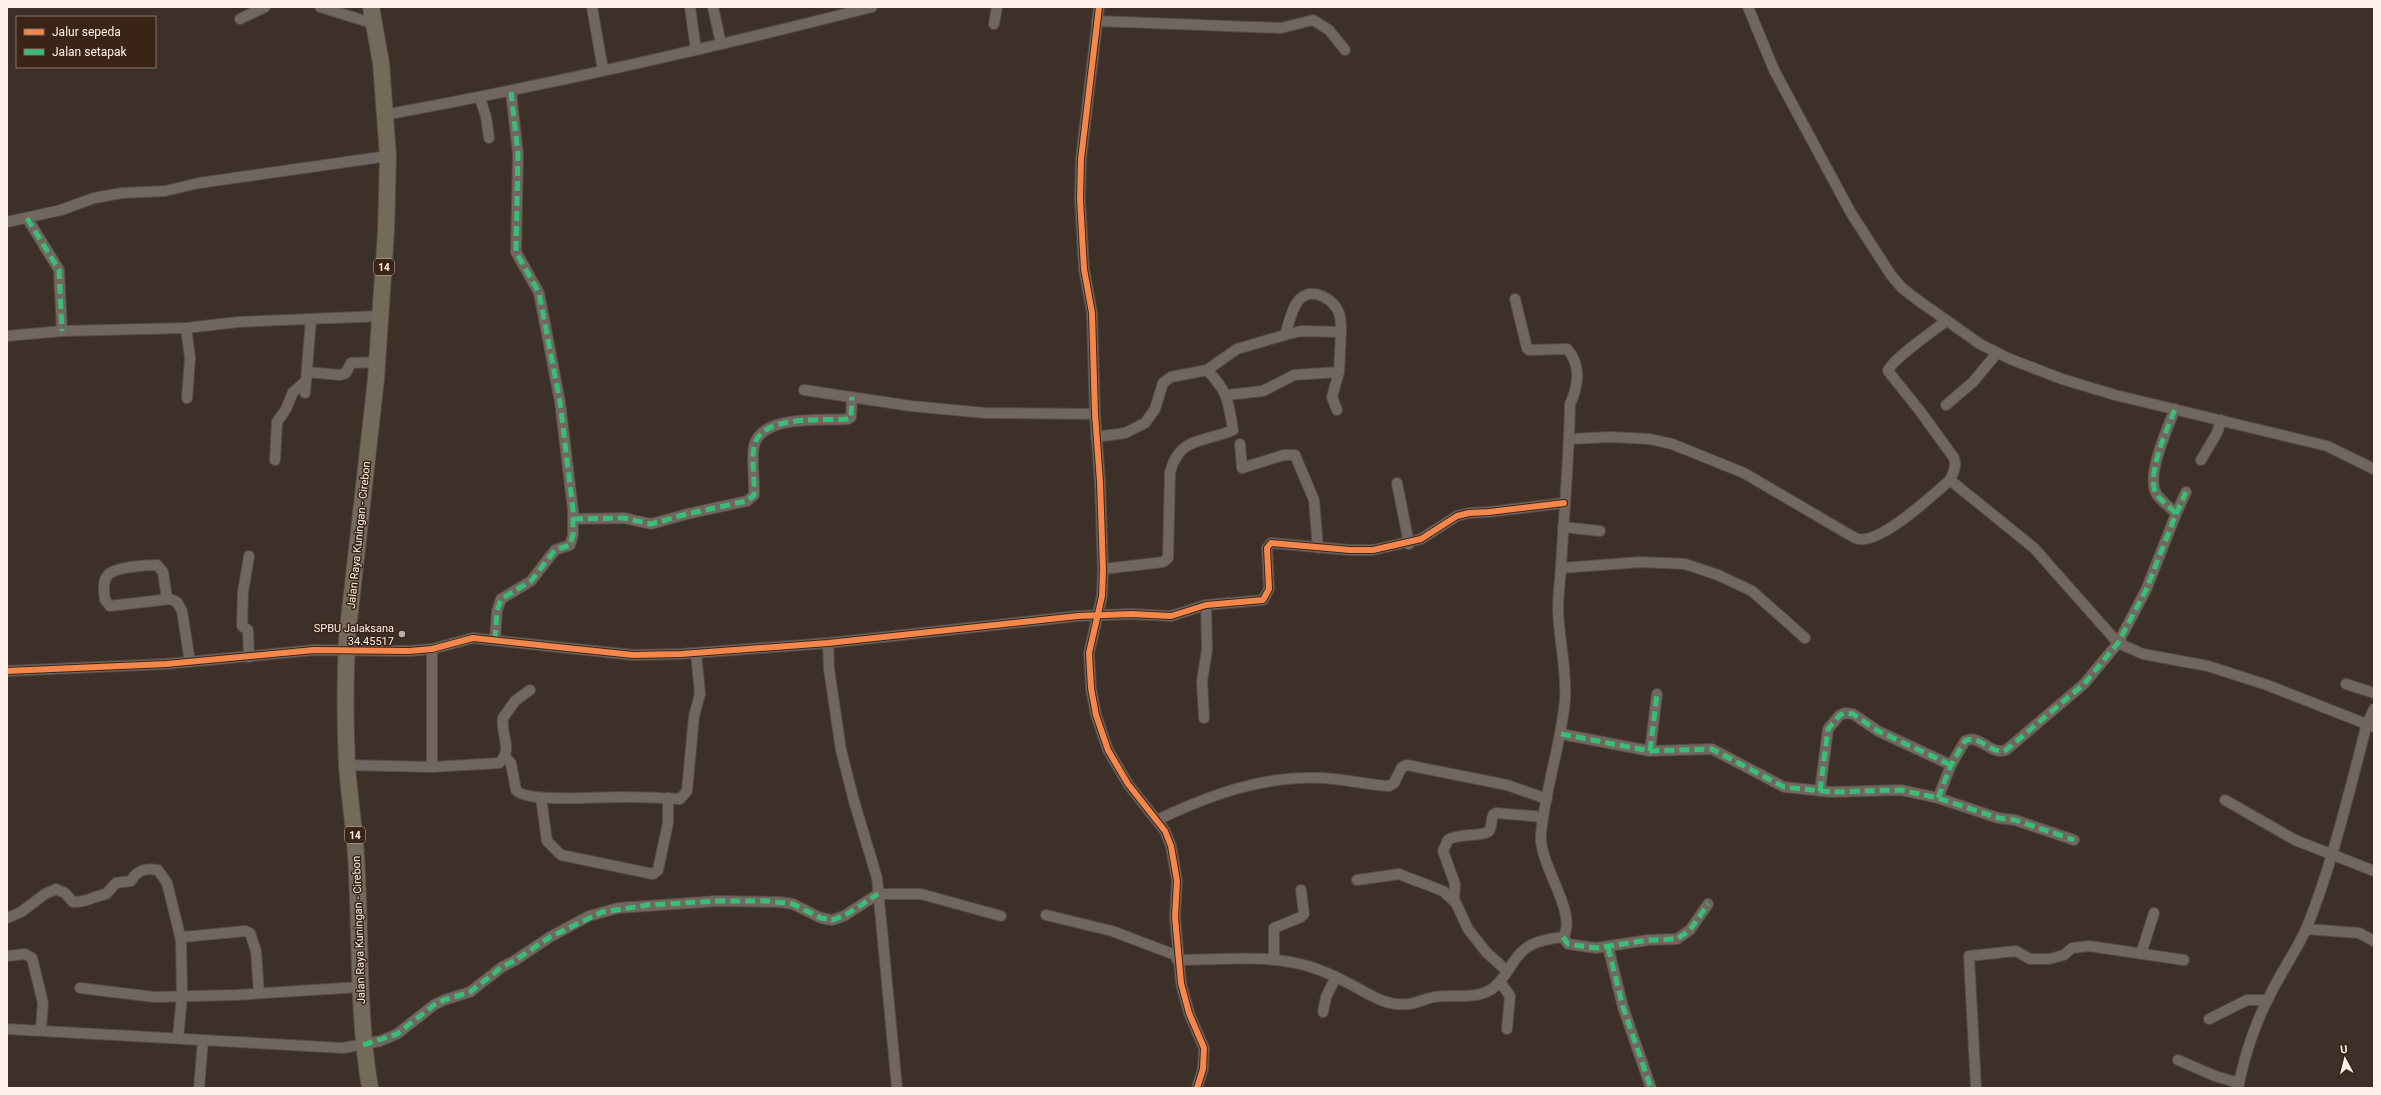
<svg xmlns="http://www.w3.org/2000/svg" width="2381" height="1095" viewBox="0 0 2381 1095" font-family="Roboto,sans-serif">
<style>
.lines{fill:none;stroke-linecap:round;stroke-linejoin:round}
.minor-casing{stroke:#564c45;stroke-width:12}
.trunk-casing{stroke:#564c45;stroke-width:18}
.minor{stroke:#716760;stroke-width:10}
.trunk{stroke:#746a5b;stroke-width:16}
.quiet{stroke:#3abd76;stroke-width:5;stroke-dasharray:10 5;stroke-linecap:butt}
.cycleway-casing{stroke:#3a2416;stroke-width:8}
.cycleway{stroke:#f5874c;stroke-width:6}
.poi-dot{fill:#baaea7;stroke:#3a2416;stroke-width:1.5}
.labels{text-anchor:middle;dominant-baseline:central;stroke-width:3;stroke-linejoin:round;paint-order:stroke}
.shield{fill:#3a2416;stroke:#c3b4ab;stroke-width:1}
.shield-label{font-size:10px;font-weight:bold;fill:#fef2eb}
.street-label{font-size:11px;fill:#fef2eb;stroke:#3a2416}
.poi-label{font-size:11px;fill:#fef2eb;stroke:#3a2416;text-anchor:end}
</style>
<rect width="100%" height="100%" fill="#3c3028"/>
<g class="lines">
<defs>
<g id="minor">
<path d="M 320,7 L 375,24"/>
<path d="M 592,7 L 603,70"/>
<path d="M 690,7 L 696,50"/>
<path d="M 713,7 L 721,44"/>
<path d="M 1099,7 L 1081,159 L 1080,199 L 1084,269 L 1092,313 L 1095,414 L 1100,482 L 1103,569 L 1102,596 L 1089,653 L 1091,688 L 1096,715 L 1108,750 L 1128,784 L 1165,831 L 1171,846 L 1177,881 L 1175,917 L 1181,983 L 1189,1013 L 1204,1048 L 1203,1069 L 1197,1088"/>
<path d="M 1748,7 L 1774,70 L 1851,213 L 1891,275 L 1902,288 L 1919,301 L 1980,344 L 2010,359 L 2062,379 L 2115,395 L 2327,446 L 2374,469"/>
<path d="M 240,19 L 265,7"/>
<path d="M 1097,21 L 1281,28 L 1313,20 L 1329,30 L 1345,50"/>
<path d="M 994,24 L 997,7"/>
<path d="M 480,98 L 486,117 L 489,138"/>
<path d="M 384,115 C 548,85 711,48 872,7"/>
<path d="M 27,218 L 59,270 L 62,331"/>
<path d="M 7,222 L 61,210 L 94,198 L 122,193 L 165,191 L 199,183 L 388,156"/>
<path d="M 186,328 L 190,358 L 187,398"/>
<path d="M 1285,335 L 1301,331 L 1341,332 L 1339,372 L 1332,397 L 1337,410"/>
<path d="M 7,336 L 62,331 L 186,328 L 238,322 L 381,316"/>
<path d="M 307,372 L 340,375 L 346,373 L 351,363 L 377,362"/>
<path d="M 804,390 L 911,406 L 985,413 L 1095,414"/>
<path d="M 305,393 L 311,319"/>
<path d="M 1227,395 L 1263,391 L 1294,375 L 1339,372"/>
<path d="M 1946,405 L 1973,382 L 1997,353"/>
<path d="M 1096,437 L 1125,433 L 1145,423 L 1155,409 L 1163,383 L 1171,377 L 1207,370 L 1237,349 L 1285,335 C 1289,324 1292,305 1301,298 C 1314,287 1334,300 1339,313 C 1341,319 1341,325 1341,332"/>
<path d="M 1569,439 L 1610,437 L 1650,439 L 1672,444 L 1744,473 L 1855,538 C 1877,548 1933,495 1950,480 C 1953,473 1957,466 1954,458 L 1920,411 L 1888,371 C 1891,360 1935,330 1946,321"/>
<path d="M 1240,444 L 1242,468 L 1284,455 L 1295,455 L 1314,500 L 1318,548"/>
<path d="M 275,460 L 277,422 L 286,409 L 293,392 L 306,381"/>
<path d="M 2201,460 L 2217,433 L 2221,420"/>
<path d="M 1950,480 L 2034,548 L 2118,643 L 2143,654 L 2208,666 L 2267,685 L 2374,727"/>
<path d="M 1397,483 L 1409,544"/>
<path d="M 2176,514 L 2186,492"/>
<path d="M 573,519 L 624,518 L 651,524 L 687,514 L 747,501 L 754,495 C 755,479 751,462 754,446 C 761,414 823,421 848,419 L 851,417 L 852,397"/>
<path d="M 1563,527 L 1600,531"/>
<path d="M 249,556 L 243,592 L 242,626 L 248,630 L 249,657"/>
<path d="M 1561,568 L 1641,562 L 1685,564 L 1718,575 L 1752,591 L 1805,638"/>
<path d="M 1103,569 L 1163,562 L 1168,558 L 1170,472 C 1180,436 1203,443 1233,430 C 1228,401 1229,393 1207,370"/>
<path d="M 167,599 L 163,572 L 157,565 C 146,565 115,567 108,575 C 102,581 104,592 105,600 L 110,606 L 170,599 L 177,602 L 182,611 L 190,662"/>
<path d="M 495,640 L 497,611 L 501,599 L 531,581 L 555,550 L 570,545 L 573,535 L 573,510 L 560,402 L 539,293 L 516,252 L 518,154 L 511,92"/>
<path d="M 828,643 L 829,669 L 841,750 L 854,801 L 877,878 L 897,1088"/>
<path d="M 7,671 L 166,664 L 314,650 L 409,651 L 432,649 L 473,638 L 633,655 L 681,654 L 828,643 L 1078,616 L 1131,614 L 1171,616 L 1206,605 L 1263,600 L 1269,589 L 1267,548 L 1271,543 L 1350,550 L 1373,550 L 1421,539 L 1457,516 L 1469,513 L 1489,512 L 1564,503"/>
<path d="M 2346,684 L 2374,693"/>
<path d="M 1204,718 L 1202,681 L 1207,650 L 1206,605"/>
<path d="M 1561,734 L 1650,751 L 1712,749 L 1784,787 L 1832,792 L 1901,790 L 1938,798 L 1998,818 L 2015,820 L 2074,840"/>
<path d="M 1650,751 L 1657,694"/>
<path d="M 504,756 L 511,763 L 516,790 C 527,804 605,796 625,797 C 643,797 662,798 680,799 L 687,791 L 694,716 L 700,694 L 696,653"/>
<path d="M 347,765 L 432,767 L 499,763 C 514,751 500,733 503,718 L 515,701 L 530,690"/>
<path d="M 432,767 L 432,649"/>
<path d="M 1820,791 L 1828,729 L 1840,715 L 1845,713 L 1853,714 L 1878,731 L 1951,765"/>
<path d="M 541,798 L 547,841 L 561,855 L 653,874 L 658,870 L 668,823 L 668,798"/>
<path d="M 1938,798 L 1951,765 L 1965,741 C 1979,733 1991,756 2006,750 L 2084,684 L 2118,643 L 2146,590 L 2176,514 C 2170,506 2161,502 2156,493 C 2146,475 2168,427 2175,409"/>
<path d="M 2225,800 L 2295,840 L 2374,871"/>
<path d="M 1157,820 C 1210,795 1263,775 1323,778 C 1345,779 1367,785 1389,786 L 1394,783 L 1402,767 L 1407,765 L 1507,785 L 1547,799"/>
<path d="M 1357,880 L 1399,874 L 1443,891 L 1456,903 L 1468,929 L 1486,952 L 1507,971"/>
<path d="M 1454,900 L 1455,884 L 1443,851 L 1448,840 C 1458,833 1483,837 1489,831 C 1492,827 1491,820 1493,815 L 1496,813 L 1543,817"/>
<path d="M 1046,915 L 1112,931 L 1178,956"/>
<path d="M 7,918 L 21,912 L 45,894 L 56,889 L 65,893 L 73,902 C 85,903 95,896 106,894 L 116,883 L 131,881 C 137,870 145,868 158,870 L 167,883 L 181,940"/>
<path d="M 2306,929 L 2359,933 L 2374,941"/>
<path d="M 1563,937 L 1568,944 L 1596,948 L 1648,940 L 1677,939 L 1690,930 L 1708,904"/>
<path d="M 1608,947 L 1623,1007 L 1651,1088"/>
<path d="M 2141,954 L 2154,913"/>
<path d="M 7,956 L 25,954 L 32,958 L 43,1003 L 41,1029 L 36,1030"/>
<path d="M 1177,960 C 1219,960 1267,954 1308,966 C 1320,970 1333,975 1344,981 C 1366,991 1382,1007 1409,1004 C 1418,1003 1426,998 1435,997 C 1453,994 1475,1000 1492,989 C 1500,983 1505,975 1511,966 C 1524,943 1539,940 1563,937 C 1579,914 1538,864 1541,834 C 1545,789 1561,745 1565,700 C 1567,670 1559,640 1558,610 C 1558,596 1560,581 1561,567 C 1564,513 1569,459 1570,404 C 1578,387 1582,365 1567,349 L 1529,350 L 1527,348 L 1515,299"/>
<path d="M 1274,960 L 1274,928 L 1301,917 L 1304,914 L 1301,890"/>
<path d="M 1500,982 L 1510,996 L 1507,1029"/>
<path d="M 80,988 L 154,997 L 236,995 L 360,987"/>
<path d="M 1323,1012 L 1326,997 L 1336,977"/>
<path d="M 2209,1019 L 2247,1000 L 2267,1000"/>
<path d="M 7,1029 L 343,1048 L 380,1041 L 397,1034 L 434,1005 L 444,1000 L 470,992 L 502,967 L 514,961 L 550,937 L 589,916 L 618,908 L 718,901 L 780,902 L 793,904 L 821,918 L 832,920 L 844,916 L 878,894 L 921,894 L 1001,916"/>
<path d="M 178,1038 L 182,996 L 181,941 L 183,937 L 245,931 L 250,933 L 256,951 L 259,993"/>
<path d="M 2178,1060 L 2215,1076 L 2239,1083"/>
<path d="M 199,1088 L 203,1040"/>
<path d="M 1976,1088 L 1969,956 L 2016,951 L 2030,959 L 2049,959 L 2064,955 L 2072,948 L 2089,946 L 2184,960"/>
<path d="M 2238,1088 C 2244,1058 2254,1026 2268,999 C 2279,975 2296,952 2307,927 C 2333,862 2349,792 2367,724 L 2374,709"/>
</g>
<path id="trunk" d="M 370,1088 C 357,1011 361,933 356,855 C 354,825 349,795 347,765 C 345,723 345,680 347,638 L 376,379 L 386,231 L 388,156 L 381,63 L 371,7"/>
</defs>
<use href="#minor" class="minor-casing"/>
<use href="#trunk" class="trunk-casing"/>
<use href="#minor" class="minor"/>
<use href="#trunk" class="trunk"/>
<g class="quiet">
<path d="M 27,218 L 59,270 L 62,331"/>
<path d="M 2176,514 L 2186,492"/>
<path d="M 573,519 L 624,518 L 651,524 L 687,514 L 747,501 L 754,495 C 755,479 751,462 754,446 C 761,414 823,421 848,419 L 851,417 L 852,397"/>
<path d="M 495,640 L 497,611 L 501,599 L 531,581 L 555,550 L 570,545 L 573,535 L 573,510 L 560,402 L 539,293 L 516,252 L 518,154 L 511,92"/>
<path d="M 1561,734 L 1650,751 L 1712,749 L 1784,787 L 1832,792 L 1901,790 L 1938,798 L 1998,818 L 2015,820 L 2074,840"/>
<path d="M 1650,751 L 1657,694"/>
<path d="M 1820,791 L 1828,729 L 1840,715 L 1845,713 L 1853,714 L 1878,731 L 1951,765"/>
<path d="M 1938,798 L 1951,765 L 1965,741 C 1979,733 1991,756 2006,750 L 2084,684 L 2118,643 L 2146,590 L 2176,514 C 2170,506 2161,502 2156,493 C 2146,475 2168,427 2175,409"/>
<path d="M 1563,937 L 1568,944 L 1596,948 L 1648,940 L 1677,939 L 1690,930 L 1708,904"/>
<path d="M 1608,947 L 1623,1007 L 1651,1088"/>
<path d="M 363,1045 L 397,1034 L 434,1005 L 444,1000 L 470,992 L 502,967 L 514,961 L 550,937 L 602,912 L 648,905 L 718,901 L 767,901 L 793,904 L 821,918 L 832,920 L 844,916 L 878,894"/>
</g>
<defs>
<g id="cycleway">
<path d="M 1099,7 L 1081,159 L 1080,199 L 1084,269 L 1092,313 L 1095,414 L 1100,482 L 1103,569 L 1102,596 L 1089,653 L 1091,688 L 1096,715 L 1108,750 L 1128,784 L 1165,831 L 1171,846 L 1177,881 L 1175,917 L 1181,983 L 1189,1013 L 1204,1048 L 1203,1069 L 1197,1088"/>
<path d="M 7,671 L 166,664 L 314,650 L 409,651 L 432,649 L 473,638 L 633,655 L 681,654 L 828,643 L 1078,616 L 1131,614 L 1171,616 L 1206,605 L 1263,600 L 1269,589 L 1267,548 L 1271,543 L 1350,550 L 1373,550 L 1421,539 L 1457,516 L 1469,513 L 1489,512 L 1564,503"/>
</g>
</defs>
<use href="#cycleway" class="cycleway-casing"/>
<use href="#cycleway" class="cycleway"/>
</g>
<circle class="poi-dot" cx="402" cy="634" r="4"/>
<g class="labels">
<g class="shield">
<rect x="374" y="259" width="20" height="16" rx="3"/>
<rect x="345" y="827" width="20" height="16" rx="3"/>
</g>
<g class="shield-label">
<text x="384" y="267">14</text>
<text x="355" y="835">14</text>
</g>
<g class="street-label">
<text transform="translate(359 535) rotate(-84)">Jalan Raya Kuningan - Cirebon</text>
<text transform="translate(359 930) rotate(-92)">Jalan Raya Kuningan - Cirebon</text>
</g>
<g class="poi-label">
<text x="394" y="628">SPBU Jalaksana<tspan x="394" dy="13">34.45517</tspan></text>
</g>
</g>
<rect width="2381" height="1095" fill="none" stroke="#fef2eb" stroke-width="16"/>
<rect x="16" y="16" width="140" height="52" fill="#3a2416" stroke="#88766b"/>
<rect x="24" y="29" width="20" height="6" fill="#f5874c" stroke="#88766b"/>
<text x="52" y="36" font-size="12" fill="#fef2eb">Jalur sepeda</text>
<rect x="24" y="49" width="20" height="6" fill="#3abd76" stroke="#88766b"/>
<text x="52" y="56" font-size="12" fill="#fef2eb">Jalan setapak</text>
<g transform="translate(2345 1059) rotate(353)" stroke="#3a2416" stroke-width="3" paint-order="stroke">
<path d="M0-3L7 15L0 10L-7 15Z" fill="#fef2eb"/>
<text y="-6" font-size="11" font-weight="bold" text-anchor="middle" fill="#fef2eb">U</text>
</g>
</svg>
